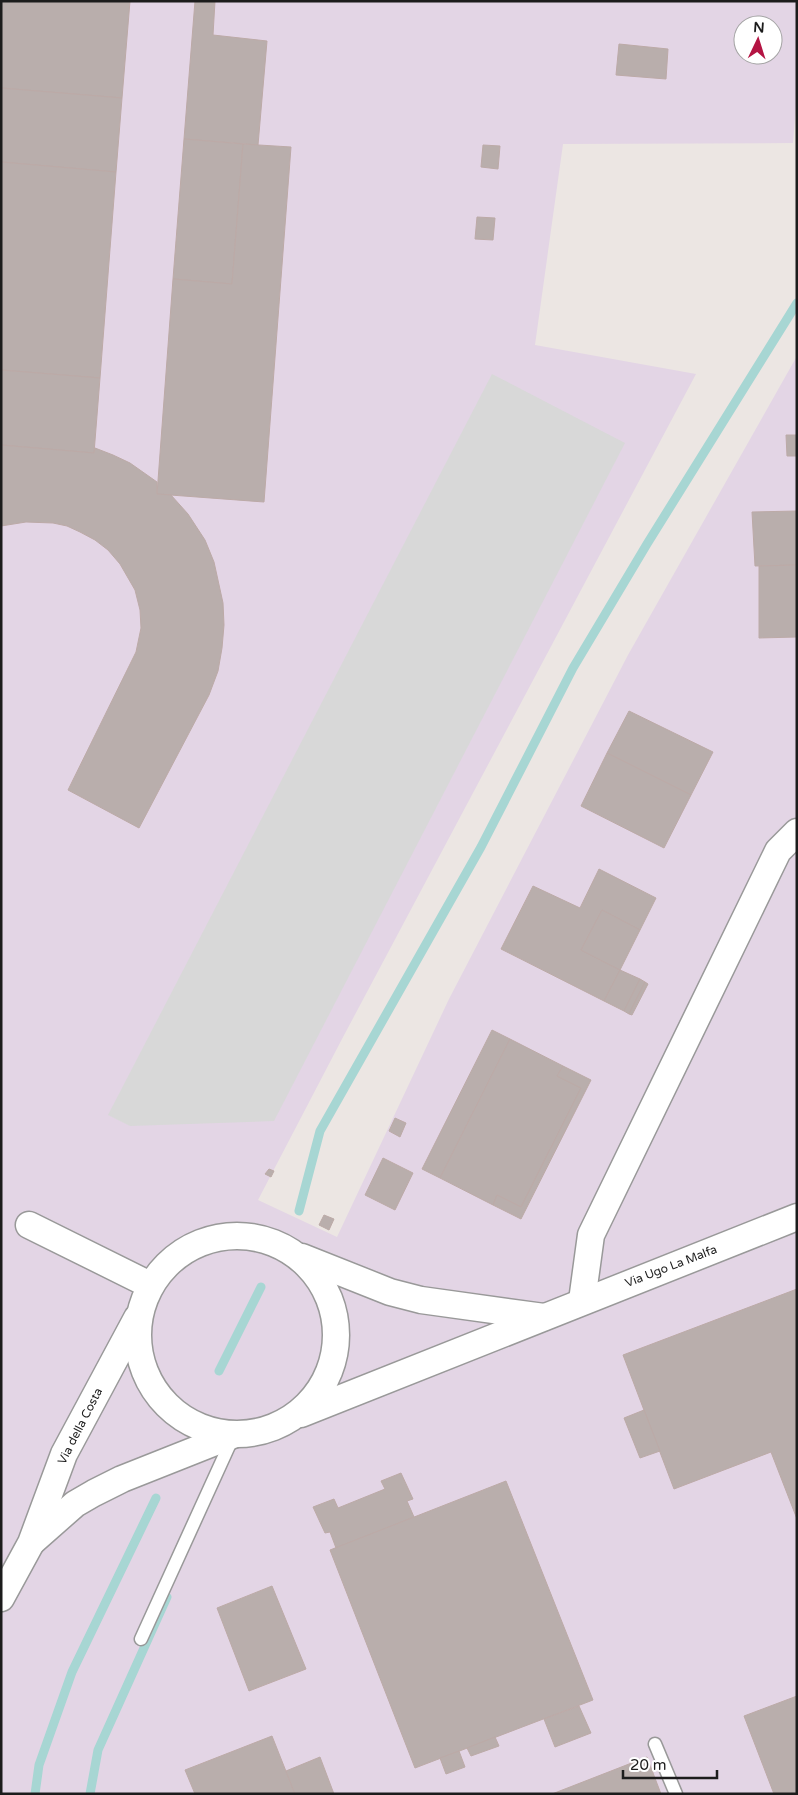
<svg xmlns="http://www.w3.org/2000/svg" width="798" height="1795" viewBox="0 0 798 1795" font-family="'Varela Round',sans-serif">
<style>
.industrial{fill:#e3d5e5;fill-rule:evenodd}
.parking{fill:#d8d8d8}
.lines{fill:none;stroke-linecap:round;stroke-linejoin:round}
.stream{stroke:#a7d6d3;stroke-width:9}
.building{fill:#b9aeac;stroke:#bcaaa7}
.lane-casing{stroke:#999;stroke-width:15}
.street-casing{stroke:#999;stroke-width:29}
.lane{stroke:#fff;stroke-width:12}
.street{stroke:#fff;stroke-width:26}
.labels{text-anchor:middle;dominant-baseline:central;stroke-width:5;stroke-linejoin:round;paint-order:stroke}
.street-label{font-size:12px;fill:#1c1c1c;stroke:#fff}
</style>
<rect width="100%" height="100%" fill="#ece6e3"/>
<path class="industrial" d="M 1,1 L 797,1 L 797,94 L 793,143 L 563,144 L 535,345 L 696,374 L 342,1039 L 258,1200 L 337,1237 L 449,999 L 628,655 L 797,356 L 797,1794 L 1,1794 ZM 743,25 L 773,25 L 773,55 L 743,55 Z"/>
<path class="parking" d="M 492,374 L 625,443 L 274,1121 L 130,1126 L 108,1115 Z"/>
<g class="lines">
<g class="stream">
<path d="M 299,1211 L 320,1131 L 481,847 L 573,668 L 647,544 L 797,303"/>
<path d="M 219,1371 L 261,1287"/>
<path d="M 35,1794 L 39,1765 L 72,1672 L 156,1498"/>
<path d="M 90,1794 L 98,1750 L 167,1597"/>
</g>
</g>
<g class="building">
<path d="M 1,1 L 130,1 L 122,98 L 1,88 Z"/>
<path d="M 195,1 L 215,1 L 213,35 L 267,41 L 258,145 L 184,139 Z"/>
<path d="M 619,44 L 668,49 L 666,79 L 616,75 Z"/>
<path d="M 1,88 L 122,98 L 116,172 L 1,162 Z"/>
<path d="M 184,139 L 243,144 L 232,284 L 173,279 Z"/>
<path d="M 243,144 L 291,147 L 264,502 L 157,494 L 173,279 L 232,284 Z"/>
<path d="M 483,145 L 500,146 L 498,169 L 481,167 Z"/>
<path d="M 1,162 L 116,172 L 100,378 L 1,370 Z"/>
<path d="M 477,217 L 495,218 L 493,240 L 475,239 Z"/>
<path d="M 1,370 L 100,378 L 94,453 L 1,445 Z"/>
<path d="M 786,435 L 797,435 L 797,456 L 787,456 Z"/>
<path d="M 1,445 L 94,453 L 95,448 L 113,455 L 130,463 L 157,482 L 157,494 L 171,495 L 188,514 L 205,540 L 214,562 L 223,603 L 224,625 L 222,648 L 218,671 L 209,695 L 139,828 L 68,790 L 136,652 L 141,628 L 140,610 L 135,590 L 120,564 L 108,550 L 95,540 L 80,532 L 67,526 L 53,523 L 26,522 L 1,526 Z"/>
<path d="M 797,511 L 797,565 L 755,566 L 752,512 Z"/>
<path d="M 797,565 L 797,637 L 759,638 L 759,566 Z"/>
<path d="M 629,711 L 713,752 L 691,795 L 607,753 Z"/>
<path d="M 607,753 L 691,795 L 664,848 L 581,806 Z"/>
<path d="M 599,869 L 656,898 L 640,930 L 602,910 L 581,950 L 620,970 L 604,1001 L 501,949 L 533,886 L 580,908 Z"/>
<path d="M 602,910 L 640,930 L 620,970 L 581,950 Z"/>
<path d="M 620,970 L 640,979 L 624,1011 L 604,1001 Z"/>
<path d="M 640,979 L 645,982 L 629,1014 L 624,1011 Z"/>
<path d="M 645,982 L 648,984 L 632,1015 L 629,1014 Z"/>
<path d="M 492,1030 L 510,1039 L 440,1178 L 422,1169 Z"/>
<path d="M 510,1039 L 563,1066 L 557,1076 L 581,1088 L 521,1207 L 497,1195 L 493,1205 L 440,1178 Z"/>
<path d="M 563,1066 L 591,1080 L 521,1219 L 493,1205 L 497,1195 L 521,1207 L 581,1088 L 557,1076 Z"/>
<path d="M 395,1118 L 406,1123 L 400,1137 L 389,1131 Z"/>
<path d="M 383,1158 L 413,1173 L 395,1210 L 365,1195 Z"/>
<path d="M 269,1169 L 274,1171 L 271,1177 L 265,1174 Z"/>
<path d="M 324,1215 L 334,1219 L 329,1230 L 319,1225 Z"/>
<path d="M 797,1289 L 797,1519 L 771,1452 L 674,1489 L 623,1355 Z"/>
<path d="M 644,1410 L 660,1451 L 640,1458 L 624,1418 Z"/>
<path d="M 401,1473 L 413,1499 L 407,1501 L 414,1517 L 336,1548 L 330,1532 L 325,1533 L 313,1507 L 334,1499 L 338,1508 L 385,1489 L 381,1481 Z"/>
<path d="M 506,1481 L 593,1700 L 415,1768 L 330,1550 Z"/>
<path d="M 272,1586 L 306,1669 L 249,1691 L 217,1608 Z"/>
<path d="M 797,1696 L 797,1794 L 774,1794 L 744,1716 Z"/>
<path d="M 579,1706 L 591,1733 L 555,1747 L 544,1719 Z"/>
<path d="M 272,1736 L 295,1794 L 195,1794 L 185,1770 Z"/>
<path d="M 495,1737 L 499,1746 L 471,1756 L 467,1748 Z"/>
<path d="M 459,1751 L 465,1767 L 446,1774 L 440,1758 Z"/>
<path d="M 320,1757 L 334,1794 L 295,1794 L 286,1771 Z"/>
<path d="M 647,1757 L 661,1794 L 552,1794 Z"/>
</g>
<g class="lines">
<defs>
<g id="lane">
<path d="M 141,1639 L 233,1437"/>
<path d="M 655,1744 L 676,1794"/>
</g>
<g id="street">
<path d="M 29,1225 L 150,1285"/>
<circle cx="237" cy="1335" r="99"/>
<path d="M 302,1257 L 390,1292 L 421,1300 L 544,1317"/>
<path d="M 582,1301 L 591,1235 L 778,851 L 797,832"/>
<path d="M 301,1414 L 797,1217"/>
<path d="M 33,1541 L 75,1504 L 94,1493 L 122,1479 L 233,1435"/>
<path d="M 1,1598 L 31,1543 L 64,1454 L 137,1318"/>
</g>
</defs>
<use href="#lane" class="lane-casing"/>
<use href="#street" class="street-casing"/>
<use href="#lane" class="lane"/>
<use href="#street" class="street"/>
</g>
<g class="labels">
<g class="street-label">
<text transform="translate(671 1266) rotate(-21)">Via Ugo La Malfa</text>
<text transform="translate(80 1426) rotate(-63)">Via della Costa</text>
</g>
</g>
<rect width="798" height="1795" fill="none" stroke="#1c1c1c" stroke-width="5"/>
<g transform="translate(758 40) rotate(4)"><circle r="24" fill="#ffffff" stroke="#a4a4a4"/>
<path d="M0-4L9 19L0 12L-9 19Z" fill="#b41443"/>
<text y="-8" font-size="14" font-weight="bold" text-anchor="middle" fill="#1c1c1c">N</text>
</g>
<path d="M623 1770v8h94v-8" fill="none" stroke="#1c1c1c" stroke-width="2.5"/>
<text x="630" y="1770" font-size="15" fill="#1c1c1c" stroke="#ffffff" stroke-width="4" paint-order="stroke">20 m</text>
</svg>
